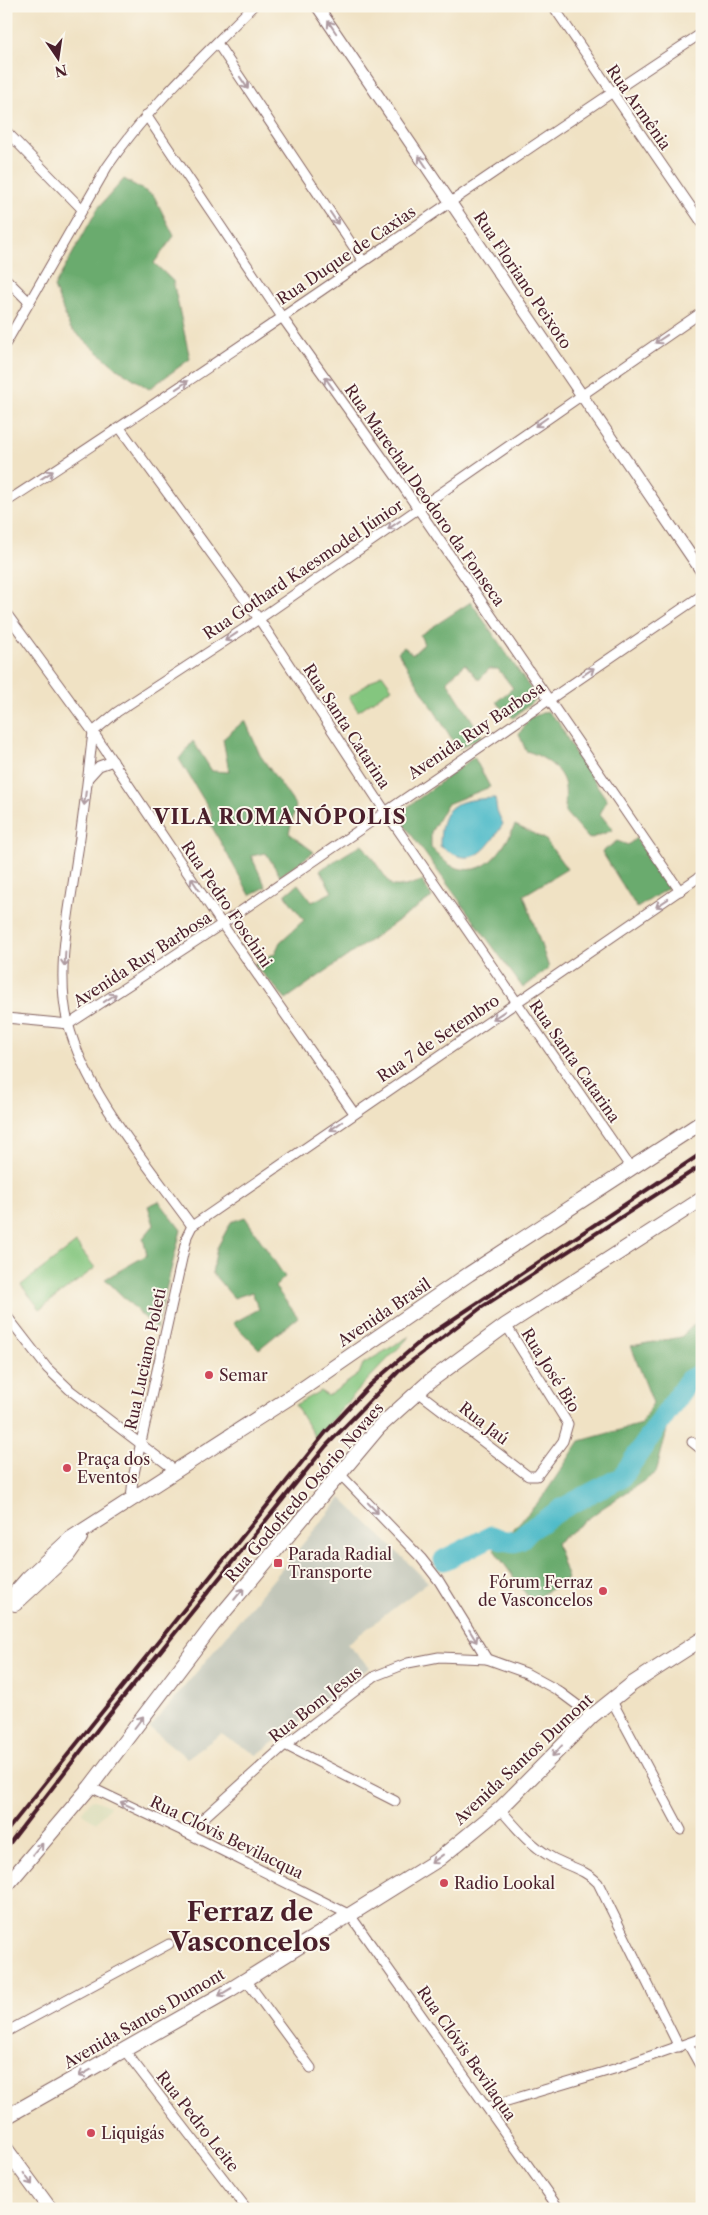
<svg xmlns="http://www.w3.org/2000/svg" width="708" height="2215" viewBox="0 0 708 2215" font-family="'Libre Caslon Text',serif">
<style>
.built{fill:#dddebc}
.industrial{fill:#c2c6b9}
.green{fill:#84c67f;stroke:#677255}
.forest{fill:#6bab6e;stroke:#5a654c}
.water{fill:#4fbbc9;stroke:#4c6d7a}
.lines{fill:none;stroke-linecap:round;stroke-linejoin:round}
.river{stroke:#4fbbc9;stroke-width:21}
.minor-casing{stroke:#846361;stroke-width:11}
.tertiary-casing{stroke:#846361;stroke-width:13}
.secondary-casing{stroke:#846361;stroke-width:16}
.minor{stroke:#fff;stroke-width:9}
.tertiary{stroke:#fff;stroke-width:11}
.secondary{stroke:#fff;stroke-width:14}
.rail{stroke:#4a1f2b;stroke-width:4}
.oneway{stroke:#ae9aa0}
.poi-dot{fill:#d1495b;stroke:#fbf7ec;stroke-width:2}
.labels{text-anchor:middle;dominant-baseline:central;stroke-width:4;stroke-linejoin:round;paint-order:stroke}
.street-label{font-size:16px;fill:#4a1f2b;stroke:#fbf7ec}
.poi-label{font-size:16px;fill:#4a1f2b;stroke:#fbf7ec;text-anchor:start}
.district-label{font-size:21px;font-weight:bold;letter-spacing:1px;fill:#4a1f2b;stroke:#fbf7ec}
.town-label{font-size:26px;font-weight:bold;fill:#4a1f2b;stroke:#fbf7ec}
</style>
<rect width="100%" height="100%" fill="#fbf7ec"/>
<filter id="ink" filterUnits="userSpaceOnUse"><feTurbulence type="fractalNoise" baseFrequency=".02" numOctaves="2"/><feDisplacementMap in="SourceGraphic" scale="10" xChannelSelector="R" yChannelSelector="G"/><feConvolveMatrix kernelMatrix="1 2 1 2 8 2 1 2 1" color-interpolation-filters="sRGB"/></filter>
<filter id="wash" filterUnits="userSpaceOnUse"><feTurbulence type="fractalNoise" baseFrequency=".0096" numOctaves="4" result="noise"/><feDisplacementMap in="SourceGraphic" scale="20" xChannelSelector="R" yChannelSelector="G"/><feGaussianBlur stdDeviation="1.12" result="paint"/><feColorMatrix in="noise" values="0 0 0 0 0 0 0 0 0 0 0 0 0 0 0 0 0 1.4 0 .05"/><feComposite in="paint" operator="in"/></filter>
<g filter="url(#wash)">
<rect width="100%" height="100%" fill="#f0e2c4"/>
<path class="built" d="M 92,1799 L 110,1806 L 96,1823 L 82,1812 Z"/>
<path class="industrial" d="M 341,1498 L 428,1582 L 347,1644 L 370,1667 L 257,1755 L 221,1734 L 187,1758 L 150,1728 Z"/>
<g class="green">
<path d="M 382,674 L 392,688 L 358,711 L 349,697 Z"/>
<path d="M 76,1243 L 95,1268 L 40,1309 L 21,1285 Z"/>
<path d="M 410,1336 L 356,1392 L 316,1439 L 295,1405 L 320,1391 L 328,1396 L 359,1374 L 363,1364 Z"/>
</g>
<g class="forest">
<path d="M 124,179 L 154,196 L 174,236 L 154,263 L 173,281 L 190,359 L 149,389 L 114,366 L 70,328 L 54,287 L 98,208 Z"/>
<path d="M 471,602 L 537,698 L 513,718 L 496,702 L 513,688 L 498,669 L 489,669 L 479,680 L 465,664 L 447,681 L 482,736 L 458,749 L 398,652 L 404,647 L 413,654 L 424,644 L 420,635 Z"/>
<path d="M 547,711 L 559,723 L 576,755 L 607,800 L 600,814 L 613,830 L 589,839 L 565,812 C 565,804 566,795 565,787 C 563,769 542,755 526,751 L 519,734 L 530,718 Z"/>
<path d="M 245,720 L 260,755 L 296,806 L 289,833 L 314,852 L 280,876 L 266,853 L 251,856 L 266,887 L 250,895 L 212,827 L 211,812 L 179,759 L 193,741 L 212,771 L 229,772 L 223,739 Z"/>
<path d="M 474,757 L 490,787 L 447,804 L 431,832 L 431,848 C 437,853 445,863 452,866 C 485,880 503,850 515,825 L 545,839 L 567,869 L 524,895 L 549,968 L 523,988 L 397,815 Z"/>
<path d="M 636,838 L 668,888 L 637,908 L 602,852 L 617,841 L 628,845 Z"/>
<path d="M 362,844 L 392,886 L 406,886 L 422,881 L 432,897 L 286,999 L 254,964 L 275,953 L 280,942 L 304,920 L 285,895 L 298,884 L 312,902 L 332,892 L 320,870 Z"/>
<path d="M 159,1201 L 181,1230 L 156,1329 L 105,1279 L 147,1255 L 143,1238 L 154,1225 L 148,1206 Z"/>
<path d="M 245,1217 L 285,1277 L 275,1287 L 298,1317 L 259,1349 L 233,1323 L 259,1309 L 252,1292 L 234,1298 L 212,1273 L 217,1248 L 231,1222 Z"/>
<path d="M 702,1317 L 702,1391 L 694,1387 L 668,1426 L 656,1473 L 601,1509 L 556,1543 L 568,1579 L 531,1601 L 494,1550 L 542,1498 L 580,1441 L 641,1424 L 653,1403 L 631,1346 L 681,1337 Z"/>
</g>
<path class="water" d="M 495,798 L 497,811 L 503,824 C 485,852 473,870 440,846 C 440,803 456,800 495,798 Z"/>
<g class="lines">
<path class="river" d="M 444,1560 L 492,1536 L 502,1540 L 514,1542 L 520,1540 L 528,1531 L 563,1508 L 622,1477 L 689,1380 L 702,1373"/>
</g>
</g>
<g filter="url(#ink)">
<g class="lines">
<defs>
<g id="minor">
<path d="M 553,6 L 702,223"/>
<path d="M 217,43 L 363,261"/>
<path d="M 146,115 L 282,317 L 397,478 L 680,891"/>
<path d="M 6,131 L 82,209"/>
<path d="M 6,279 L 29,302"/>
<path d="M 6,343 L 107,167 C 148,107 202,58 253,6"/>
<path d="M 120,428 L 259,619 L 385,811 L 631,1168"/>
<path d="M 6,502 C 241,350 468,186 702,33"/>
<path d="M 6,613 L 93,732 L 222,924 L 354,1113"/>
<path d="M 93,732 L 117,712 L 259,619 L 702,312"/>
<path d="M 93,732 C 88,774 84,815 77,857 C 70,909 55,970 68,1023 C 86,1094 149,1166 192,1226"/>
<path d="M 89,777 L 99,766 L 113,761"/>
<path d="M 6,1018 L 69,1024"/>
<path d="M 69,1024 L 222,924 L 702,595"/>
<path d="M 6,1315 L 47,1368 L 70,1390 L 176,1471"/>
<path d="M 418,1392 L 528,1476 L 537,1476 L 563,1441 L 568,1424 L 506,1325"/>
<path d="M 692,1442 L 702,1450"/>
<path d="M 339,1473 L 421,1558 L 439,1581 L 487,1659 L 526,1673 L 557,1690 L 592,1716"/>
<path d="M 131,1500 L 133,1478 L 187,1236 L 192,1226 L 702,875"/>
<path d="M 612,1701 L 681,1830"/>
<path d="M 285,1745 L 395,1801"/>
<path d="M 90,1787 L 187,1833 L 350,1915 L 559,2209"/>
<path d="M 500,1809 C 515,1826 530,1845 551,1857 C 566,1866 585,1869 598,1883 L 679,2047"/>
<path d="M 187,1833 L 285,1745 L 375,1676 L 408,1663 L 439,1657 L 487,1659"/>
<path d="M 246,1980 L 311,2068"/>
<path d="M 6,2032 L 169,1944"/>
<path d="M 688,2044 L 702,2069"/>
<path d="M 125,2051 L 247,2209"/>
<path d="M 487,2107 L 614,2069 L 702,2038"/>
</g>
<path id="tertiary" d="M 317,6 L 702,572"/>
<g id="secondary">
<path d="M 6,1603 L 27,1579 L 70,1539 L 292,1396 L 469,1274 L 702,1122"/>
<path d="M 15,1604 L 68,1555 L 80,1538"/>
<path d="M 6,1886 L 90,1787 L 213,1625 L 379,1427 L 430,1381 L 506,1325 L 702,1199"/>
<path d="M 6,2117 L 228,1991 L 439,1859 L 500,1809 L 592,1716 L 632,1684 L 702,1639"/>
<path d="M 6,2149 L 50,2209"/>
</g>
</defs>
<use href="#minor" class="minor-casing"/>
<use href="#tertiary" class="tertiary-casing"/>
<use href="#secondary" class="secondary-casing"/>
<use href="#minor" class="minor"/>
<use href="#tertiary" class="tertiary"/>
<use href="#secondary" class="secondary"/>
<g class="rail">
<path d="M 6,1832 L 326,1432 L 370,1385 L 422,1340 L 702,1153"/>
<path d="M 6,1848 L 104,1721 L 326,1446 L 400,1370 L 482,1307 L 702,1165"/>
</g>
</g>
<defs><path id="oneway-shaft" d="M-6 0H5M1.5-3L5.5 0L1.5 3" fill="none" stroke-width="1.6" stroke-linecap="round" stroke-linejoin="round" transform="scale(1.25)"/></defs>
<g class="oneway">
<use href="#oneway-shaft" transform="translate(332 27) rotate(-124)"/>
<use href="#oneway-shaft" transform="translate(244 83) rotate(56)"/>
<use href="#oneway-shaft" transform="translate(423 162) rotate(-124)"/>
<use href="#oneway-shaft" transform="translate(334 218) rotate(56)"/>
<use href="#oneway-shaft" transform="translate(661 339) rotate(146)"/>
<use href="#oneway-shaft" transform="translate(329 383) rotate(-126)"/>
<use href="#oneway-shaft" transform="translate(182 385) rotate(-34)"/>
<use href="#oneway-shaft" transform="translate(541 422) rotate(145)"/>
<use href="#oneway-shaft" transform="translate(47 475) rotate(-33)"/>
<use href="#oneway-shaft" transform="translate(394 525) rotate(145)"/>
<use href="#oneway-shaft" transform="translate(231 637) rotate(146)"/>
<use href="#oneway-shaft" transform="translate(588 672) rotate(-34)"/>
<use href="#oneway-shaft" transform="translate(85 798) rotate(97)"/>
<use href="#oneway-shaft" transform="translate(195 884) rotate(-124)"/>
<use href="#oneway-shaft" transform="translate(662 903) rotate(146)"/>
<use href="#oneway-shaft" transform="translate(65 959) rotate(93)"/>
<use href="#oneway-shaft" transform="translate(110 998) rotate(-34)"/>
<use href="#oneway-shaft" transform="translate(499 1015) rotate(146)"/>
<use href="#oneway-shaft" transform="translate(336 1126) rotate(145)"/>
<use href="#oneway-shaft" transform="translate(373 1508) rotate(46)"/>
<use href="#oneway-shaft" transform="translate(239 1594) rotate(-50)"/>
<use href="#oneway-shaft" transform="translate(473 1636) rotate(59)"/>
<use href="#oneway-shaft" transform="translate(139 1722) rotate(-53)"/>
<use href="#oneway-shaft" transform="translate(557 1751) rotate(132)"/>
<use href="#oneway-shaft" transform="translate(127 1805) rotate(-155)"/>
<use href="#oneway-shaft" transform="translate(38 1849) rotate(-50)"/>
<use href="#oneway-shaft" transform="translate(437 1859) rotate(144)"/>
<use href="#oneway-shaft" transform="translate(225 1992) rotate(149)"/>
<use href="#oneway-shaft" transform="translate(85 2073) rotate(151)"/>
<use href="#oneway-shaft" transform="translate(28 2179) rotate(54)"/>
</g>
</g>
<g class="poi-dot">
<circle cx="209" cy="1375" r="5"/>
<circle cx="67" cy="1468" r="5"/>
<rect x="273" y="1558" width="10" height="10" rx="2.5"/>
<circle cx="603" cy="1591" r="5"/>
<circle cx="444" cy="1883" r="5"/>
<circle cx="91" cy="2133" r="5"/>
</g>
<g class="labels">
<g class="street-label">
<text transform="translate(639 107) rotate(55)">Rua Armênia</text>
<text transform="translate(346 255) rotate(-34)">Rua Duque de Caxias</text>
<text transform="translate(523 280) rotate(56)">Rua Floriano Peixoto</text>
<text transform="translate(425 495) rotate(55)">Rua Marechal Deodoro da Fonseca</text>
<text transform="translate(303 569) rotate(-34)">Rua Gothard Kaesmodel Júnior</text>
<text transform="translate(347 726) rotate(57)">Rua Santa Catarina</text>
<text transform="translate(476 730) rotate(-34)">Avenida Ruy Barbosa</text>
<text transform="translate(227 904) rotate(56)">Rua Pedro Foschini</text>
<text transform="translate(142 959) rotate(-33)">Avenida Ruy Barbosa</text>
<text transform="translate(438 1038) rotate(-34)">Rua 7 de Setembro</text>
<text transform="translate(575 1061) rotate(55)">Rua Santa Catarina</text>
<text transform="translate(384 1312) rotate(-34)">Avenida Brasil</text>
<text transform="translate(145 1359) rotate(-78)">Rua Luciano Poleti</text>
<text transform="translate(551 1370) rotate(58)">Rua José Bio</text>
<text transform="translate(484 1423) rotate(38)">Rua Jaú</text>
<text transform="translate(304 1492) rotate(-49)">Rua Godofredo Osório Novaes</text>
<text transform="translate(315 1704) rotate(-38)">Rua Bom Jesus</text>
<text transform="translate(523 1759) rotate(-43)">Avenida Santos Dumont</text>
<text transform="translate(227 1837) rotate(26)">Rua Clóvis Bevilacqua</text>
<text transform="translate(144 2018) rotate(-30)">Avenida Santos Dumont</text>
<text transform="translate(467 2053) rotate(55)">Rua Clóvis Bevilaqua</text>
<text transform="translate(198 2121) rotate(52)">Rua Pedro Leite</text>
</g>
<g class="poi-label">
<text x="219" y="1375">Semar</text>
<text x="77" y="1459">Praça dos<tspan x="77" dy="18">Eventos</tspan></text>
<text x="288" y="1554">Parada Radial<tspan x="288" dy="18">Transporte</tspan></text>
<text x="593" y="1582" text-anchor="end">Fórum Ferraz<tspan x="593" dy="18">de Vasconcelos</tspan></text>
<text x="454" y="1883">Radio Lookal</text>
<text x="101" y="2133">Liquigás</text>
</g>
<g class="district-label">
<text x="280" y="816">VILA ROMANÓPOLIS</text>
</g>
<g class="town-label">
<text x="250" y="1912">Ferraz de<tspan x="250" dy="30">Vasconcelos</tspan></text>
</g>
</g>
<rect width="708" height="2215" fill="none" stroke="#fbf7ec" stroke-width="25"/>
<g transform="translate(58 58) rotate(167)" stroke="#fbf7ec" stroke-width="4" paint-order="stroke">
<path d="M0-4L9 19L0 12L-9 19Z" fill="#4a1f2b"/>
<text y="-8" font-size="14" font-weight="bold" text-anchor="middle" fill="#4a1f2b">N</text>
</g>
</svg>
